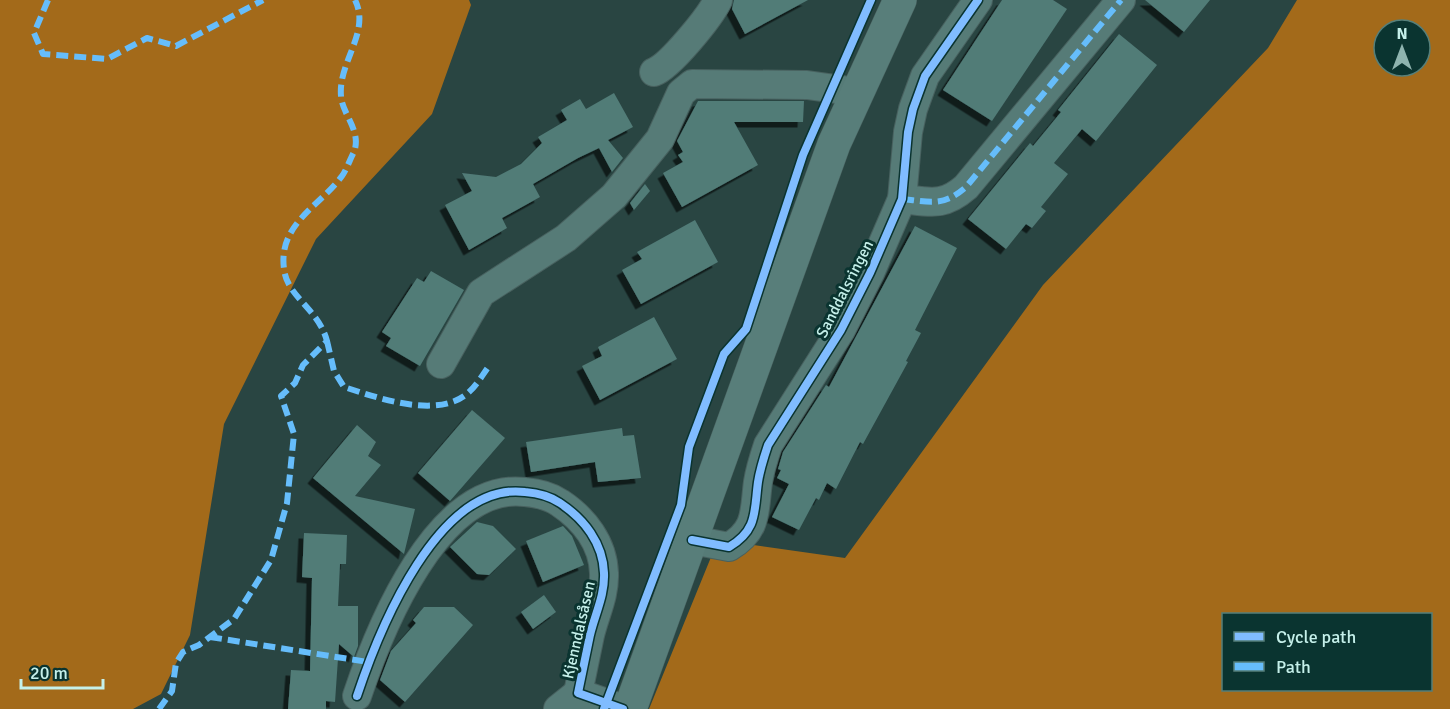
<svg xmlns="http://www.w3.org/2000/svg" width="1450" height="709" viewBox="0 0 1450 709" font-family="Signika,sans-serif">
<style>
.forest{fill:#a36a1a;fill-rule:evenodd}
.building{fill:#517b77;filter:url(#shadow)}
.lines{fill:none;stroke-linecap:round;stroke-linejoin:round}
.minor-casing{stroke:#48615f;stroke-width:30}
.secondary-casing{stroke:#48615f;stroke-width:34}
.minor{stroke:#567b77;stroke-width:28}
.secondary{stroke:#587e7a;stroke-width:33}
.quiet{stroke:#66bdfb;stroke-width:6;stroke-dasharray:12 6;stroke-linecap:butt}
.cycleway-casing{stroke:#0a3430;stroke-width:11}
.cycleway{stroke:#80bcff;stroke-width:8}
.labels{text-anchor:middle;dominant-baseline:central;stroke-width:6;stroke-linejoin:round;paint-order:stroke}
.street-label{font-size:16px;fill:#c5f0ea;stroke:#0a3430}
</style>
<defs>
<filter id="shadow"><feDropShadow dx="-5.5" dy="5.5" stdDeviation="0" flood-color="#0009"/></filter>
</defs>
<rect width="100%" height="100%" fill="#294542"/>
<g class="forest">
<path d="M 0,0 L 469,0 L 471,5 L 432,114 L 316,239 L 224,424 L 190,635 L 161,694 L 133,709 L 0,709 Z"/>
<path d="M 1297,0 L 1450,0 L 1450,709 L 649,709 L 718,540 L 845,558 L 1043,285 L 1268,48 ZM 1384,30 L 1420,30 L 1420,66 L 1384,66 ZM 1224,614 L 1430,614 L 1430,690 L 1224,690 Z"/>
</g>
<g class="building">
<path d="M 734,0 L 808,0 L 745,34 L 732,9 Z"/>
<path d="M 1002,0 L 1053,0 L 1067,9 L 992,121 L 943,90 Z"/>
<path d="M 1145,0 L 1210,0 L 1184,32 Z"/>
<path d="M 1119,34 L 1157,65 L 1096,141 L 1082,129 L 1054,163 L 1068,174 L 1041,207 L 1046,211 L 1032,228 L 1026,224 L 1006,249 L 968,219 L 1030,143 L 1033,146 L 1061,112 L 1058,110 Z"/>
<path d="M 614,93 L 633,127 L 608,140 L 623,158 L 612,172 L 599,148 L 578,158 L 533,184 L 540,197 L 502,218 L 507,228 L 469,250 L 445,205 L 472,191 L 462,173 L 496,177 L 521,164 L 542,143 L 538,137 L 567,120 L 561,110 L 580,99 L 586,109 Z"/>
<path d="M 698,101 L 804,101 L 803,122 L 734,122 L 758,165 L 682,207 L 663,173 L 683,162 L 678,155 L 683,152 L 677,141 Z"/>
<path d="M 645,184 L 650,191 L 634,210 L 630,203 Z"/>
<path d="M 695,220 L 718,262 L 641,304 L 622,270 L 642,259 L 637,252 Z"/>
<path d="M 915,226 L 957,248 L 915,330 L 921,333 L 906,361 L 908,362 L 863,444 L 860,442 L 836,489 L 827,483 L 819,500 L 816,498 L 799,530 L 772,517 L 789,484 L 777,478 L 781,470 L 778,469 L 783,452 L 826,385 L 829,387 Z"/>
<path d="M 431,271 L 464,290 L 420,366 L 386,346 L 391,338 L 382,332 L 417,278 L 424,282 Z"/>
<path d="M 654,317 L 677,359 L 600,400 L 582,366 L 602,356 L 598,347 Z"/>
<path d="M 472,410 L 505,438 L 450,501 L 418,473 Z"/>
<path d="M 357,425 L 376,442 L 368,456 L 381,465 L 355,496 L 415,509 L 404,554 L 313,478 Z"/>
<path d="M 622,428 L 623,436 L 634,435 L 641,478 L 598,482 L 595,462 L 531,472 L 526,442 Z"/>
<path d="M 477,522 L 493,526 L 516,549 L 489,575 L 477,574 L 450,547 Z"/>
<path d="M 563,526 L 572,536 L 584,565 L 543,582 L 526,541 Z"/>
<path d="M 304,533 L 347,535 L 346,564 L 340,564 L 338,606 L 358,606 L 358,646 L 354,657 L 339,644 L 335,702 L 326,701 L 326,709 L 288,709 L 291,670 L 310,671 L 312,578 L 302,577 Z"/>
<path d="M 544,595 L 556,612 L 533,629 L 521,612 Z"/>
<path d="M 424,607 L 454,607 L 473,625 L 405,702 L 380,680 L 391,651 L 416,623 L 413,620 Z"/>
</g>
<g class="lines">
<defs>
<g id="minor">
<path d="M 654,72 C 670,66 710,17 718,0"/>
<path d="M 902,199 C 931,202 943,207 966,187 L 1121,0"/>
<path d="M 441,364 L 481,293 L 566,238 L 614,196 L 660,139 L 681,93 L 692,84 L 807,85 L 857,92"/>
<path d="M 692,540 L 729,547 C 758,530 754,511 758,482 C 760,469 764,457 768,445 L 841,330 L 870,273 L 902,199 L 908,132 L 913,109 L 925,76 L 978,0"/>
<path d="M 357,696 C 379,630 438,481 525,492 C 537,493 550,496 560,503 C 584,519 603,543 604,573 C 605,595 595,614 590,635 C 586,654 582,674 578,693 L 623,709"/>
<path d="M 558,709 L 578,693"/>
</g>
<path id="secondary" d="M 630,709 L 834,144 L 900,0"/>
</defs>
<use href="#minor" class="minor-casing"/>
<use href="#secondary" class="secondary-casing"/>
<use href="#minor" class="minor"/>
<use href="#secondary" class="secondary"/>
<g class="quiet">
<path d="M 48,0 L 34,33 L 43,54 L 107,59 L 147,38 L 176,46 L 263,0"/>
<path d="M 902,199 C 931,202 943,207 966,187 L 1121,0"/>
<path d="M 327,341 L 334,371 L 344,387 C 378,398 439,420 469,392 C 477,385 483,374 489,366"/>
<path d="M 210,637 L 368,662"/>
<path d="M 159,709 L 172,691 L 176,663 L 183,652 L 199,645 L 234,619 L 271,560 L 287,503 L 294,434 L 281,396 L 295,383 L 303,365 L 327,341 C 318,308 287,297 284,269 C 278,224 319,207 342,176 C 347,169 350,159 354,152 C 362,131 342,114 341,96 C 338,62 371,32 355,0"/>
</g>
<defs>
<g id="cycleway">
<path d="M 692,540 L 729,547 C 758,530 754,511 758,482 C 760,469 764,457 768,445 L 841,330 L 870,273 L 902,199 L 908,132 L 913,109 L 925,76 L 978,0"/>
<path d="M 357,696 C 379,630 438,481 525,492 C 537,493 550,496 560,503 C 584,519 603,543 604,573 C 605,595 595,614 590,635 C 586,654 582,674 578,693 L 623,709"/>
<path d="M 604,709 L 681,505 L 689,447 L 724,354 L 746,329 L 803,155 L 871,0"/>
</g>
</defs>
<use href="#cycleway" class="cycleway-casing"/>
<use href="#cycleway" class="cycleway"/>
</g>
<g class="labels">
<g class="street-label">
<text transform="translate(845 289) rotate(-63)">Sanddalsringen</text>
<text transform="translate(579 630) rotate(-77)">Kjenndalsåsen</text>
</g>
</g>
<rect x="1222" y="613" width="210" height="78" fill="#0a3430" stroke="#557f7a" stroke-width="1.5"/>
<rect x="1234" y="632" width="30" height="9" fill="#80bcff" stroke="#557f7a" stroke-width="1.5"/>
<text x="1276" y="643" font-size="18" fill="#c5f0ea">Cycle path</text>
<rect x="1234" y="662" width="30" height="9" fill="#66bdfb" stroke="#557f7a" stroke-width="1.5"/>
<text x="1276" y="673" font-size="18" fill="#c5f0ea">Path</text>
<g transform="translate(1402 48)"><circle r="28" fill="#0a3430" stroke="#557f7a" stroke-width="1.5"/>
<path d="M0-4.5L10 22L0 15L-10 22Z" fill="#8eb4af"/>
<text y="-9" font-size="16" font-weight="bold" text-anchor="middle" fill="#c5f0ea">N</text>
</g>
<path d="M21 679v9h82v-9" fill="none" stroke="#c5f0ea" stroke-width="3"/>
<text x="30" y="679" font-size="18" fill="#c5f0ea" stroke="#0a3430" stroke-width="4.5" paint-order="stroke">20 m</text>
</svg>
